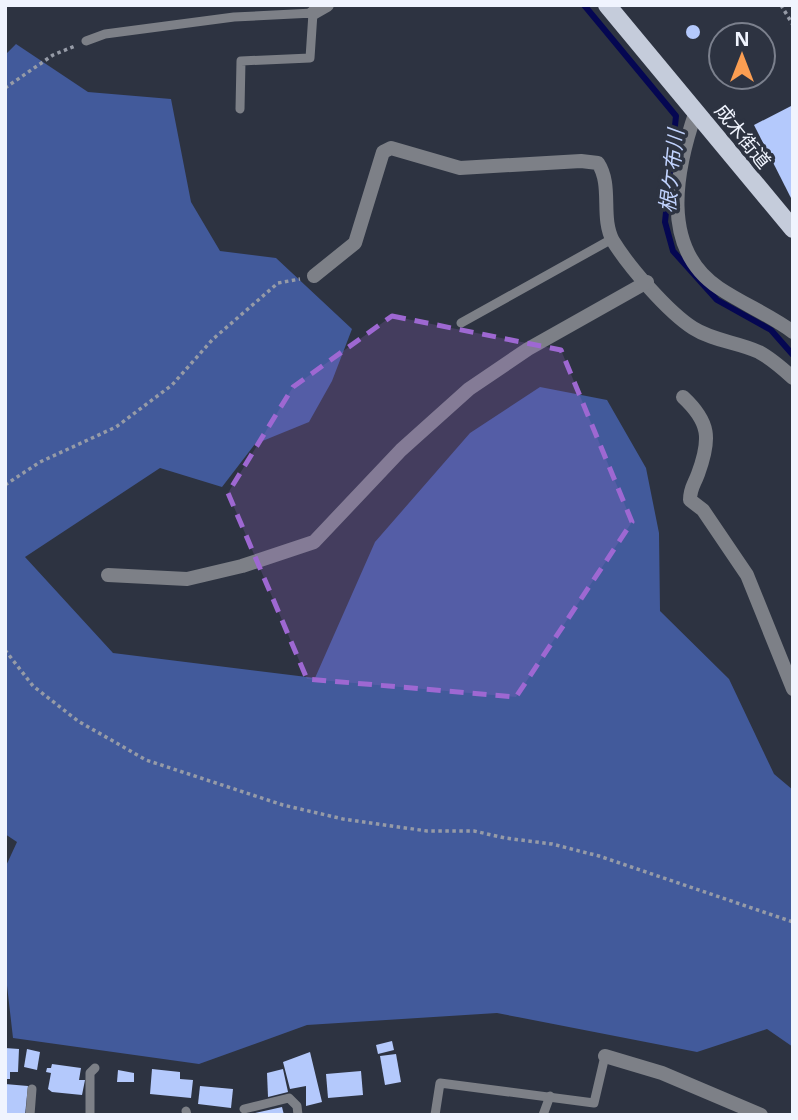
<svg xmlns="http://www.w3.org/2000/svg" width="798" height="1120" viewBox="0 0 798 1120" font-family="'Noto Sans','Noto Sans JP',sans-serif">
<style>
.green{fill:#425a9b}
.lines{fill:none;stroke-linecap:round;stroke-linejoin:round}
.stream{stroke:#050752;stroke-width:6}
.building{fill:#b4c9fc}
.path{stroke:#969ba7;stroke-width:3.5;stroke-dasharray:3.5 3.5;stroke-linecap:butt}
.service{stroke:#7d8087;stroke-width:9}
.minor{stroke:#7d8087;stroke-width:14}
.primary{stroke:#c5ccdb;stroke-width:18}
.marked{fill:#9e68d2;fill-opacity:0.2;stroke:#9e68d2;stroke-width:5;stroke-dasharray:14 9;stroke-linejoin:round}
.labels{text-anchor:middle;dominant-baseline:central;stroke-width:7;stroke-linejoin:round;paint-order:stroke}
.street-label{font-size:19px;fill:#f0f4fe;stroke:#2d3341}
.water-label{font-size:21px;font-style:italic;fill:#c0d2fd;stroke:#2d3341}
</style>
<rect width="100%" height="100%" fill="#2d3341"/>
<path class="green" d="M 16,44 L 88,92 L 171,99 L 191,202 L 220,251 L 276,258 L 352,329 L 332,381 L 309,422 L 255,444 L 222,487 L 160,468 L 25,557 L 113,653 L 315,678 L 375,542 L 470,433 L 540,387 L 607,400 L 646,468 L 659,533 L 660,611 L 729,679 L 774,774 L 793,790 L 793,1047 L 767,1029 L 697,1052 L 497,1013 L 307,1025 L 199,1064 L 13,1038 L 5,968 L 5,868 L 17,842 L 5,834 L 5,55 Z"/>
<g class="lines">
<path class="stream" d="M 584,5 L 676,116 L 665,222 L 673,251 L 717,300 L 771,330 L 793,355"/>
</g>
<g class="building">
<circle cx="693" cy="32" r="7"/>
<path d="M 793,105 L 793,202 L 754,125 Z"/>
<path d="M 392,1041 L 394,1050 L 378,1054 L 376,1045 Z"/>
<path d="M 5,1048 L 19,1049 L 18,1072 L 10,1072 L 10,1079 L 5,1079 Z"/>
<path d="M 27,1049 L 40,1052 L 37,1070 L 24,1067 Z"/>
<path d="M 310,1052 L 322,1102 L 306,1106 L 306,1086 L 290,1089 L 283,1062 Z"/>
<path d="M 396,1054 L 401,1082 L 385,1085 L 380,1056 Z"/>
<path d="M 52,1064 L 81,1068 L 79,1080 L 85,1080 L 82,1095 L 52,1092 L 48,1089 L 51,1073 L 46,1072 L 47,1068 L 51,1068 Z"/>
<path d="M 152,1069 L 180,1072 L 180,1079 L 193,1080 L 191,1098 L 150,1094 Z"/>
<path d="M 283,1069 L 288,1092 L 268,1097 L 267,1073 Z"/>
<path d="M 118,1070 L 134,1073 L 134,1082 L 117,1082 Z"/>
<path d="M 361,1071 L 363,1095 L 328,1098 L 326,1074 Z"/>
<path d="M 5,1084 L 28,1086 L 25,1115 L 5,1115 Z"/>
<path d="M 200,1086 L 233,1089 L 231,1108 L 198,1104 Z"/>
<path d="M 282,1107 L 284,1115 L 251,1115 L 251,1114 Z"/>
</g>
<g class="lines">
<g class="path">
<path d="M 781,5 L 793,25"/>
<path d="M 5,88 L 53,55 L 75,46"/>
<path d="M 5,485 L 40,462 L 116,427 L 172,385 L 213,339 L 278,283 L 300,279"/>
<path d="M 5,650 L 33,686 L 78,721 L 146,760 L 283,805 L 343,819 L 427,831 L 474,831 L 505,838 L 552,844 L 599,856 L 793,922"/>
</g>
<g class="service">
<path d="M 86,41 L 105,34 L 234,17 L 313,13 L 310,58 L 241,61 L 240,109"/>
<path d="M 461,323 L 612,239"/>
<path d="M 244,1109 L 289,1098 L 297,1106 L 298,1115"/>
<path d="M 186,1111 L 187,1115"/>
<path d="M 30,1115 L 32,1089"/>
<path d="M 90,1115 L 90,1073 L 95,1068"/>
<path d="M 435,1115 L 440,1083 L 594,1103 L 605,1056"/>
<path d="M 543,1115 L 550,1096"/>
</g>
<g class="minor">
<path d="M 313,13 L 327,5"/>
<path d="M 696,111 C 676,169 659,248 719,288 C 743,304 770,315 793,332"/>
<path d="M 314,276 L 355,243 L 383,152 L 391,148 L 460,168 L 581,161 L 598,163 C 613,186 600,217 613,241 C 629,267 668,312 693,328 C 713,341 738,342 759,352 C 772,359 783,369 793,378"/>
<path d="M 683,397 C 710,422 711,439 698,474 C 694,485 690,488 690,500 L 703,510 L 747,575 L 793,689"/>
<path d="M 108,575 L 187,579 L 242,566 L 314,542 L 401,450 L 469,389 L 528,349 L 647,282"/>
<path d="M 605,1056 L 662,1073 L 761,1115"/>
</g>
<path class="primary" d="M 607,5 L 793,229"/>
</g>
<path class="marked" d="M 392,316 L 561,350 L 632,522 L 516,697 L 307,679 L 228,493 L 293,387 Z"/>
<g class="labels">
<g class="street-label">
<text transform="translate(743 136) rotate(51)">成木街道</text>
</g>
<g class="water-label">
<text transform="translate(671 171) rotate(-84)">根ケ布川</text>
</g>
</g>
<rect width="798" height="1120" fill="none" stroke="#f0f4fe" stroke-width="14"/>
<g transform="translate(742 56)"><circle r="33" fill="#2d3341" stroke="#7b808d" stroke-width="2"/>
<path d="M0-5L12 26L0 18L-12 26Z" fill="#fb9e52"/>
<text y="-10" font-size="19" font-weight="bold" text-anchor="middle" fill="#f0f4fe">N</text>
</g>
</svg>
